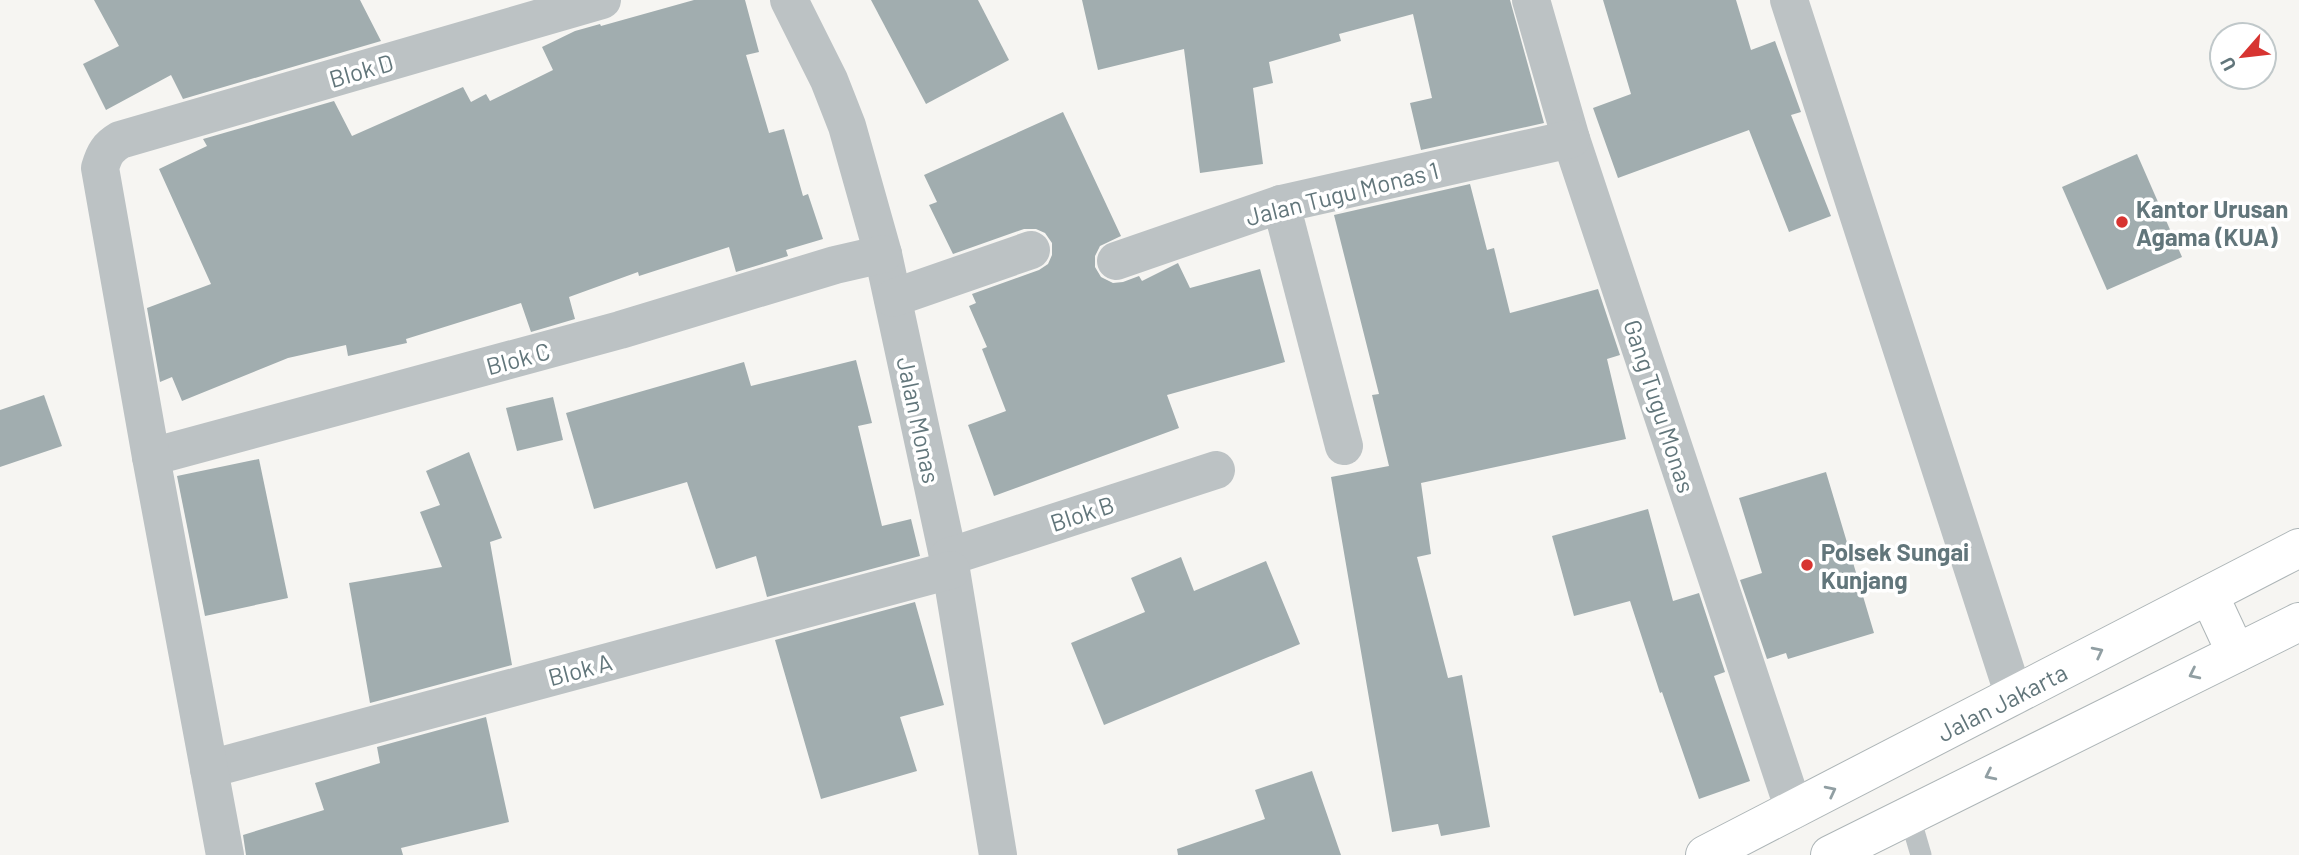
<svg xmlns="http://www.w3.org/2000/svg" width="2299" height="855" viewBox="0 0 2299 855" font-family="Barlow,sans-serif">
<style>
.building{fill:#a1adaf}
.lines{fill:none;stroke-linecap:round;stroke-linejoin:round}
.secondary-casing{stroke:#adb5b7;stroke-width:40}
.lane{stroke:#bcc2c4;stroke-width:21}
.street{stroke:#bcc2c4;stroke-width:38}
.secondary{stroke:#fff;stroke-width:38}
.oneway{stroke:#919fa3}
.poi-dot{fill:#d73431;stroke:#fff;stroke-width:2.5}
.labels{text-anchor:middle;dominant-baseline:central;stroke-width:7;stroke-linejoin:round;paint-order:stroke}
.street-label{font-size:24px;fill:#62767b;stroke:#fff}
.poi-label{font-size:24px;font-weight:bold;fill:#62767b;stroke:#fff;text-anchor:start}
</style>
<rect width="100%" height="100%" fill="#f6f5f2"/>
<g class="building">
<path d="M 94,0 L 360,0 L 381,41 L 183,99 L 171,75 L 106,110 L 83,64 L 119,46 Z"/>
<path d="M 694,0 L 745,0 L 759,52 L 746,55 L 769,133 L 784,129 L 803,196 L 808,194 L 823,239 L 786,250 L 788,256 L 736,272 L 729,247 L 639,276 L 638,272 L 569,297 L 575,319 L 531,332 L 521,303 L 406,339 L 407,343 L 348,356 L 346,345 L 288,358 L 182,401 L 172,377 L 160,382 L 147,308 L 211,284 L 159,169 L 207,146 L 203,139 L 334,101 L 352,136 L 463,87 L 471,102 L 486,94 L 490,101 L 553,70 L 542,47 L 575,31 L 600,24 L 601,26 Z"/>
<path d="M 871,0 L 978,0 L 1009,60 L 926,104 Z"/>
<path d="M 1082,0 L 1510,0 L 1544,123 L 1421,150 L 1410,103 L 1432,98 L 1413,14 L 1339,34 L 1341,41 L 1269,62 L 1273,83 L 1253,88 L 1263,164 L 1200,173 L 1184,49 L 1098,70 Z"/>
<path d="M 1603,0 L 1736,0 L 1751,50 L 1775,41 L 1801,112 L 1791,115 L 1831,216 L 1789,232 L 1749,130 L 1618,178 L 1593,108 L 1631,94 Z"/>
<path d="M 1063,112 L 1121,236 L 1100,246 L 1095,256 L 1095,267 L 1101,277 L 1113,283 L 1123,282 L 1139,276 L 1142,281 L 1178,263 L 1190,288 L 1260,269 L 1285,362 L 1167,395 L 1179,428 L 994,496 L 968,425 L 1006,411 L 982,349 L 987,347 L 969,306 L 976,303 L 972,294 L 1039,270 L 1048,264 L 1052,255 L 1052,243 L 1045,233 L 1036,229 L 1024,229 L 953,254 L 929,205 L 937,202 L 924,175 Z"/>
<path d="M 2137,154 L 2182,257 L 2107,290 L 2062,187 Z"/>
<path d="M 1470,184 L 1487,250 L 1494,248 L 1510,313 L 1598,289 L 1620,355 L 1607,359 L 1626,439 L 1421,483 L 1431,554 L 1417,557 L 1448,678 L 1462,675 L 1490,827 L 1441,836 L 1438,824 L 1392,832 L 1331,477 L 1389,466 L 1372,395 L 1379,394 L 1334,215 Z"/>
<path d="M 856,360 L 872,423 L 858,426 L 882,526 L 911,519 L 920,556 L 767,597 L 756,556 L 716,569 L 687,482 L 594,509 L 566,413 L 744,362 L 751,386 Z"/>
<path d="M 44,395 L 62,446 L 0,467 L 0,410 Z"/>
<path d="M 553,397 L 563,440 L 517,451 L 506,408 Z"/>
<path d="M 469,452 L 502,538 L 490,542 L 512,665 L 370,703 L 349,583 L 442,567 L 420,512 L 440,505 L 426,471 Z"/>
<path d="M 259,459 L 288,598 L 205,616 L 177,476 Z"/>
<path d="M 1826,472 L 1874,633 L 1788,659 L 1786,653 L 1767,659 L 1740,580 L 1762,573 L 1739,498 Z"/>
<path d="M 1648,509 L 1673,601 L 1699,593 L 1725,672 L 1714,676 L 1750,781 L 1699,799 L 1662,692 L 1660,693 L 1630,601 L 1574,616 L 1552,536 Z"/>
<path d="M 1181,557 L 1194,591 L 1266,561 L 1300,644 L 1104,725 L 1071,643 L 1145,612 L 1131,578 Z"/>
<path d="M 915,602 L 944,705 L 900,717 L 917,771 L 821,799 L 775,640 Z"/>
<path d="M 486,717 L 509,822 L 401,848 L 403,855 L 246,855 L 243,835 L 324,810 L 315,783 L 380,763 L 377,747 Z"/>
<path d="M 1312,771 L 1341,855 L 1178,855 L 1177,849 L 1265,819 L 1255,790 Z"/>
</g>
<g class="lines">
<defs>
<g id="secondary">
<path d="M 2209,595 L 2236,653"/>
<path d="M 1705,855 L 2299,548"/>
<path d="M 1830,855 L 2299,622"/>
</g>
</defs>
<use href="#secondary" class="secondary-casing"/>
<path class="lane" d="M 1909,814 L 1921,855"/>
<g class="street">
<path d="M 789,0 L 829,80 L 847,126 L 883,254 L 951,570 L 998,855"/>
<path d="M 1531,0 L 1571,139 L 1794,810"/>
<path d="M 1789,0 L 2014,696"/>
<path d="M 1281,204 L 1344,446"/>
<path d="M 1116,261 L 1281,204 L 1571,139"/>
<path d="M 893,298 L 1031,250"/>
<path d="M 151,457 L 620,330 L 835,265 L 883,254"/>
<path d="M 948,557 L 1216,470"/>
<path d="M 209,769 L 951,570"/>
<path d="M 225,855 L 151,457 L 100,168 C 104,154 108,147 120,140 L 602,0"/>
</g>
<use href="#secondary" class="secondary"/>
</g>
<defs><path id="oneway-chevron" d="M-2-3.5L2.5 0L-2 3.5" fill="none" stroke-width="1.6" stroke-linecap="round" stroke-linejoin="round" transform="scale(1.75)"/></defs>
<g class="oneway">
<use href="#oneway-chevron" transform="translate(2098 652) rotate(-27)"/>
<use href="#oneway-chevron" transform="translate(2194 674) rotate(154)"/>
<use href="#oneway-chevron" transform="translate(1990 775) rotate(154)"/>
<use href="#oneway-chevron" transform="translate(1831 791) rotate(-27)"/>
</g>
<g class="poi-dot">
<circle cx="2122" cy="222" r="7"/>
<circle cx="1807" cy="565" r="7"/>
</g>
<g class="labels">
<g class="street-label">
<text transform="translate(361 70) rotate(-16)">Blok D</text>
<text transform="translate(1342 193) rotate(-14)">Jalan Tugu Monas 1</text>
<text transform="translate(518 358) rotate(-15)">Blok C</text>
<text transform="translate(1660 406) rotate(72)">Gang Tugu Monas</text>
<text transform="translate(919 420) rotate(78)">Jalan Monas</text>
<text transform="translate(1082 513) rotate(-18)">Blok B</text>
<text transform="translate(580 669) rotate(-15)">Blok A</text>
<text transform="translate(2002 702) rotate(-27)">Jalan Jakarta</text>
</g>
<g class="poi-label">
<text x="2136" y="208">Kantor Urusan<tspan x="2136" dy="28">Agama (KUA)</tspan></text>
<text x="1821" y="551">Polsek Sungai<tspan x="1821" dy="28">Kunjang</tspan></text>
</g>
</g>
<g transform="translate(2243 56) rotate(242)"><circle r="33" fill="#ffffff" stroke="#c0c8ca" stroke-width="2"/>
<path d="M0-5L12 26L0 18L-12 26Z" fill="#d73431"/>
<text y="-10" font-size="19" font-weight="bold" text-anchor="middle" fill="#62767b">U</text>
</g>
</svg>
